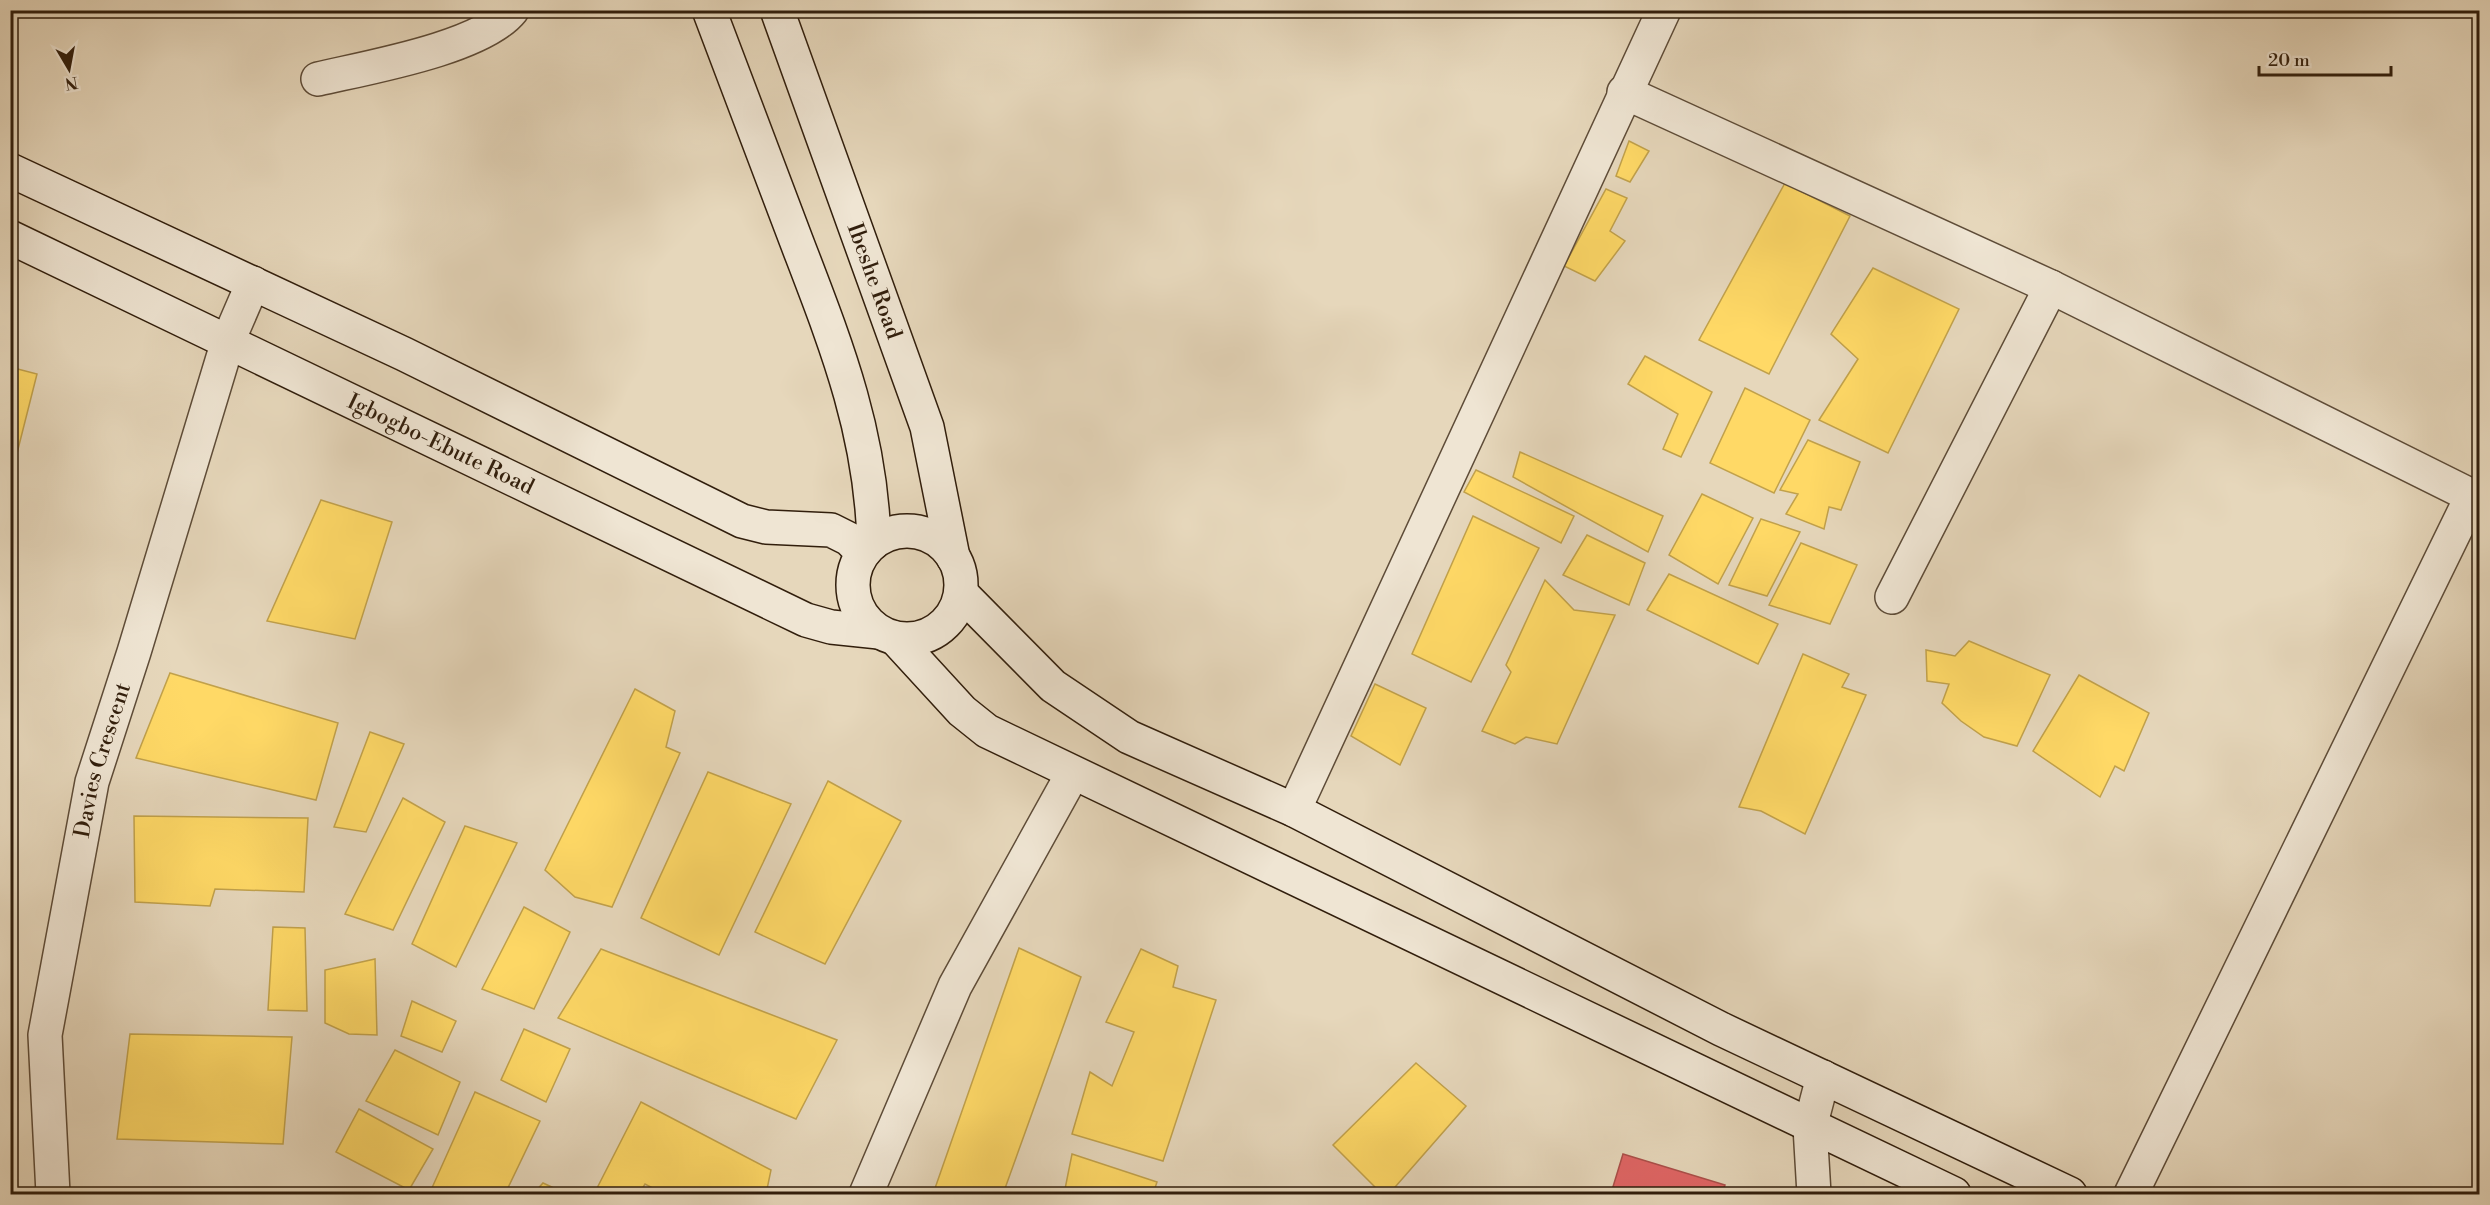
<svg xmlns="http://www.w3.org/2000/svg" width="2490" height="1205" viewBox="0 0 2490 1205" font-family="'Libre Bodoni',serif">
<style>
.homes{fill:#ffd966;stroke:#c1a14b;stroke-width:1.5}
.shops{fill:#e06666;stroke:#ac504b;stroke-width:1.5}
.lines{fill:none;stroke-linecap:round;stroke-linejoin:round}
.street-casing{stroke:#5e4c38;stroke-width:36}
.secondary-casing{stroke:#311e0c;stroke-width:36}
.street{stroke:#efe5d3;stroke-width:33}
.secondary{stroke:#efe5d3;stroke-width:33}
.labels{text-anchor:middle;dominant-baseline:central;stroke-width:6;stroke-linejoin:round;paint-order:stroke}
.street-label{font-size:22px;fill:#311e0c;stroke:#efe5d3}
</style>
<rect width="100%" height="100%" fill="#e6d7bb"/>
<filter id="stains"><feTurbulence type="fractalNoise" baseFrequency=".00333" numOctaves="4"/><feColorMatrix values="0 0 0 0 .2 0 0 0 0 .09 0 0 0 0 .02 0 0 0 .5 -.17"/></filter>
<radialGradient id="worn" r=".72"><stop offset=".6" stop-color="#630" stop-opacity="0"/><stop offset="1" stop-color="#630" stop-opacity=".3"/></radialGradient>
<g class="homes">
<path d="M 1629,141 L 1649,151 L 1630,182 L 1616,176 Z"/>
<path d="M 1785,183 L 1850,216 L 1769,374 L 1699,340 Z"/>
<path d="M 1606,189 L 1627,198 L 1610,231 L 1625,241 L 1595,281 L 1564,266 Z"/>
<path d="M 1873,268 L 1959,309 L 1888,453 L 1819,420 L 1858,359 L 1831,334 Z"/>
<path d="M 1645,356 L 1712,392 L 1681,457 L 1663,449 L 1678,414 L 1628,384 Z"/>
<path d="M 10,367 L 37,374 L 10,481 Z"/>
<path d="M 1745,388 L 1810,420 L 1774,493 L 1710,463 Z"/>
<path d="M 1808,440 L 1860,462 L 1841,510 L 1829,507 L 1824,529 L 1786,514 L 1798,494 L 1780,490 Z"/>
<path d="M 1520,452 L 1663,516 L 1648,552 L 1513,477 Z"/>
<path d="M 1476,470 L 1574,516 L 1561,543 L 1464,492 Z"/>
<path d="M 1702,494 L 1753,518 L 1718,584 L 1669,555 Z"/>
<path d="M 321,500 L 392,522 L 355,639 L 267,621 Z"/>
<path d="M 1473,516 L 1539,548 L 1471,682 L 1412,654 Z"/>
<path d="M 1761,519 L 1800,532 L 1767,596 L 1729,585 Z"/>
<path d="M 1587,535 L 1645,563 L 1629,605 L 1563,575 Z"/>
<path d="M 1801,543 L 1857,565 L 1830,624 L 1769,605 Z"/>
<path d="M 1669,574 L 1778,624 L 1758,664 L 1647,610 Z"/>
<path d="M 1545,580 L 1574,610 L 1615,615 L 1557,744 L 1526,737 L 1515,744 L 1482,731 L 1511,672 L 1506,665 Z"/>
<path d="M 1969,641 L 2050,675 L 2017,746 L 1984,737 L 1961,721 L 1942,703 L 1949,684 L 1927,681 L 1926,650 L 1955,656 Z"/>
<path d="M 1803,654 L 1849,674 L 1842,687 L 1866,695 L 1805,834 L 1761,811 L 1739,807 Z"/>
<path d="M 170,673 L 338,723 L 316,800 L 136,758 Z"/>
<path d="M 2079,675 L 2149,713 L 2124,771 L 2115,766 L 2100,797 L 2033,751 Z"/>
<path d="M 1375,684 L 1426,708 L 1400,765 L 1351,736 Z"/>
<path d="M 635,689 L 675,711 L 666,747 L 680,753 L 612,907 L 575,897 L 545,870 Z"/>
<path d="M 370,732 L 404,744 L 366,832 L 334,827 Z"/>
<path d="M 708,772 L 791,804 L 719,955 L 641,918 Z"/>
<path d="M 828,781 L 901,821 L 825,964 L 755,932 Z"/>
<path d="M 403,798 L 445,822 L 393,930 L 345,914 Z"/>
<path d="M 134,816 L 308,818 L 304,892 L 215,889 L 210,906 L 135,902 Z"/>
<path d="M 465,826 L 517,843 L 456,967 L 412,944 Z"/>
<path d="M 524,907 L 570,932 L 534,1009 L 482,989 Z"/>
<path d="M 273,927 L 305,928 L 307,1011 L 268,1010 Z"/>
<path d="M 1019,948 L 1081,977 L 1003,1194 L 933,1194 Z"/>
<path d="M 601,949 L 837,1040 L 796,1119 L 558,1018 Z"/>
<path d="M 1141,949 L 1178,966 L 1173,987 L 1216,1000 L 1163,1161 L 1072,1134 L 1090,1072 L 1112,1086 L 1134,1032 L 1106,1022 Z"/>
<path d="M 375,959 L 377,1035 L 349,1034 L 325,1023 L 325,970 Z"/>
<path d="M 412,1001 L 456,1021 L 442,1052 L 401,1036 Z"/>
<path d="M 524,1029 L 570,1049 L 546,1102 L 501,1080 Z"/>
<path d="M 130,1034 L 292,1037 L 283,1144 L 117,1139 Z"/>
<path d="M 395,1050 L 460,1082 L 438,1135 L 366,1101 Z"/>
<path d="M 1416,1063 L 1466,1106 L 1389,1194 L 1382,1194 L 1333,1145 Z"/>
<path d="M 475,1092 L 540,1121 L 505,1194 L 440,1194 L 431,1190 Z"/>
<path d="M 641,1102 L 771,1170 L 766,1194 L 664,1194 L 645,1184 L 639,1194 L 594,1194 Z"/>
<path d="M 359,1109 L 433,1149 L 409,1190 L 336,1152 Z"/>
<path d="M 1072,1154 L 1157,1182 L 1153,1194 L 1064,1194 Z"/>
<path d="M 543,1183 L 567,1194 L 533,1194 Z"/>
</g>
<path class="shops" d="M 1623,1154 L 1725,1185 L 1722,1194 L 1626,1194 L 1612,1190 Z"/>
<g class="lines">
<defs>
<g id="street">
<path d="M 318,79 C 365,68 482,48 512,10"/>
<path d="M 1624,92 L 2051,287 L 2480,500"/>
<path d="M 1892,597 L 2051,287"/>
<path d="M 1294,810 L 1664,10"/>
<path id="s1" d="M 53,1194 L 45,1035 L 92,782 L 134,652 L 228,341 L 253,283"/>
<path d="M 866,1194 L 955,986 L 1073,773"/>
<path d="M 1814,1194 L 1810,1127 L 1823,1077"/>
<path d="M 2131,1194 L 2472,496"/>
</g>
<g id="secondary">
<path d="M 709,10 C 738,87 767,164 796,240 C 835,342 871,430 874,542"/>
<path id="s2" d="M 777,10 L 927,427 L 953,557"/>
<path d="M 10,170 L 404,354 L 742,521 L 766,527 L 831,530 L 849,539 L 863,553"/>
<path id="s3" d="M 10,237 L 806,620 L 831,627 L 879,632"/>
<circle cx="907" cy="585" r="54"/>
<path d="M 961,593 L 1053,686 L 1129,737 L 1294,810 L 1721,1029 L 2070,1194"/>
<path d="M 895,638 L 962,711 L 987,731 L 1954,1194"/>
</g>
</defs>
<use href="#street" class="street-casing"/>
<use href="#secondary" class="secondary-casing"/>
<use href="#street" class="street"/>
<use href="#secondary" class="secondary"/>
</g>
<g class="labels">
<g class="street-label">
<text stroke="none"><textPath href="#s2" startOffset="288">Ibeshe Road</textPath></text>
<text stroke="none"><textPath href="#s3" startOffset="478">Igbogbo-Ebute Road</textPath></text>
<text stroke="none"><textPath href="#s1" startOffset="440">Davies Crescent</textPath></text>
</g>
</g>
<rect width="2490" height="1205" fill="none" stroke="#e6d7bb" stroke-width="36"/>
<rect x="12" y="12" width="2466" height="1181" fill="none" stroke="#311e0c" stroke-width="3"/>
<rect x="18" y="18" width="2454" height="1169" fill="none" stroke="#311e0c" stroke-width="1.5"/>
<g transform="translate(69 69) rotate(170)" stroke="#efe5d3" stroke-width="4.5" paint-order="stroke">
<path d="M0-4.5L10 22L0 15L-10 22Z" fill="#311e0c"/>
<text y="-9" font-size="16" font-weight="bold" text-anchor="middle" fill="#311e0c">N</text>
</g>
<path d="M2259 66v9h132v-9" fill="none" stroke="#311e0c" stroke-width="3"/>
<text x="2268" y="66" font-size="18" fill="#311e0c" stroke="#efe5d3" stroke-width="4.5" paint-order="stroke">20 m</text>
<rect width="100%" height="100%" filter="url(#stains)"/>
<rect width="100%" height="100%" fill="url(#worn)"/>
</svg>
